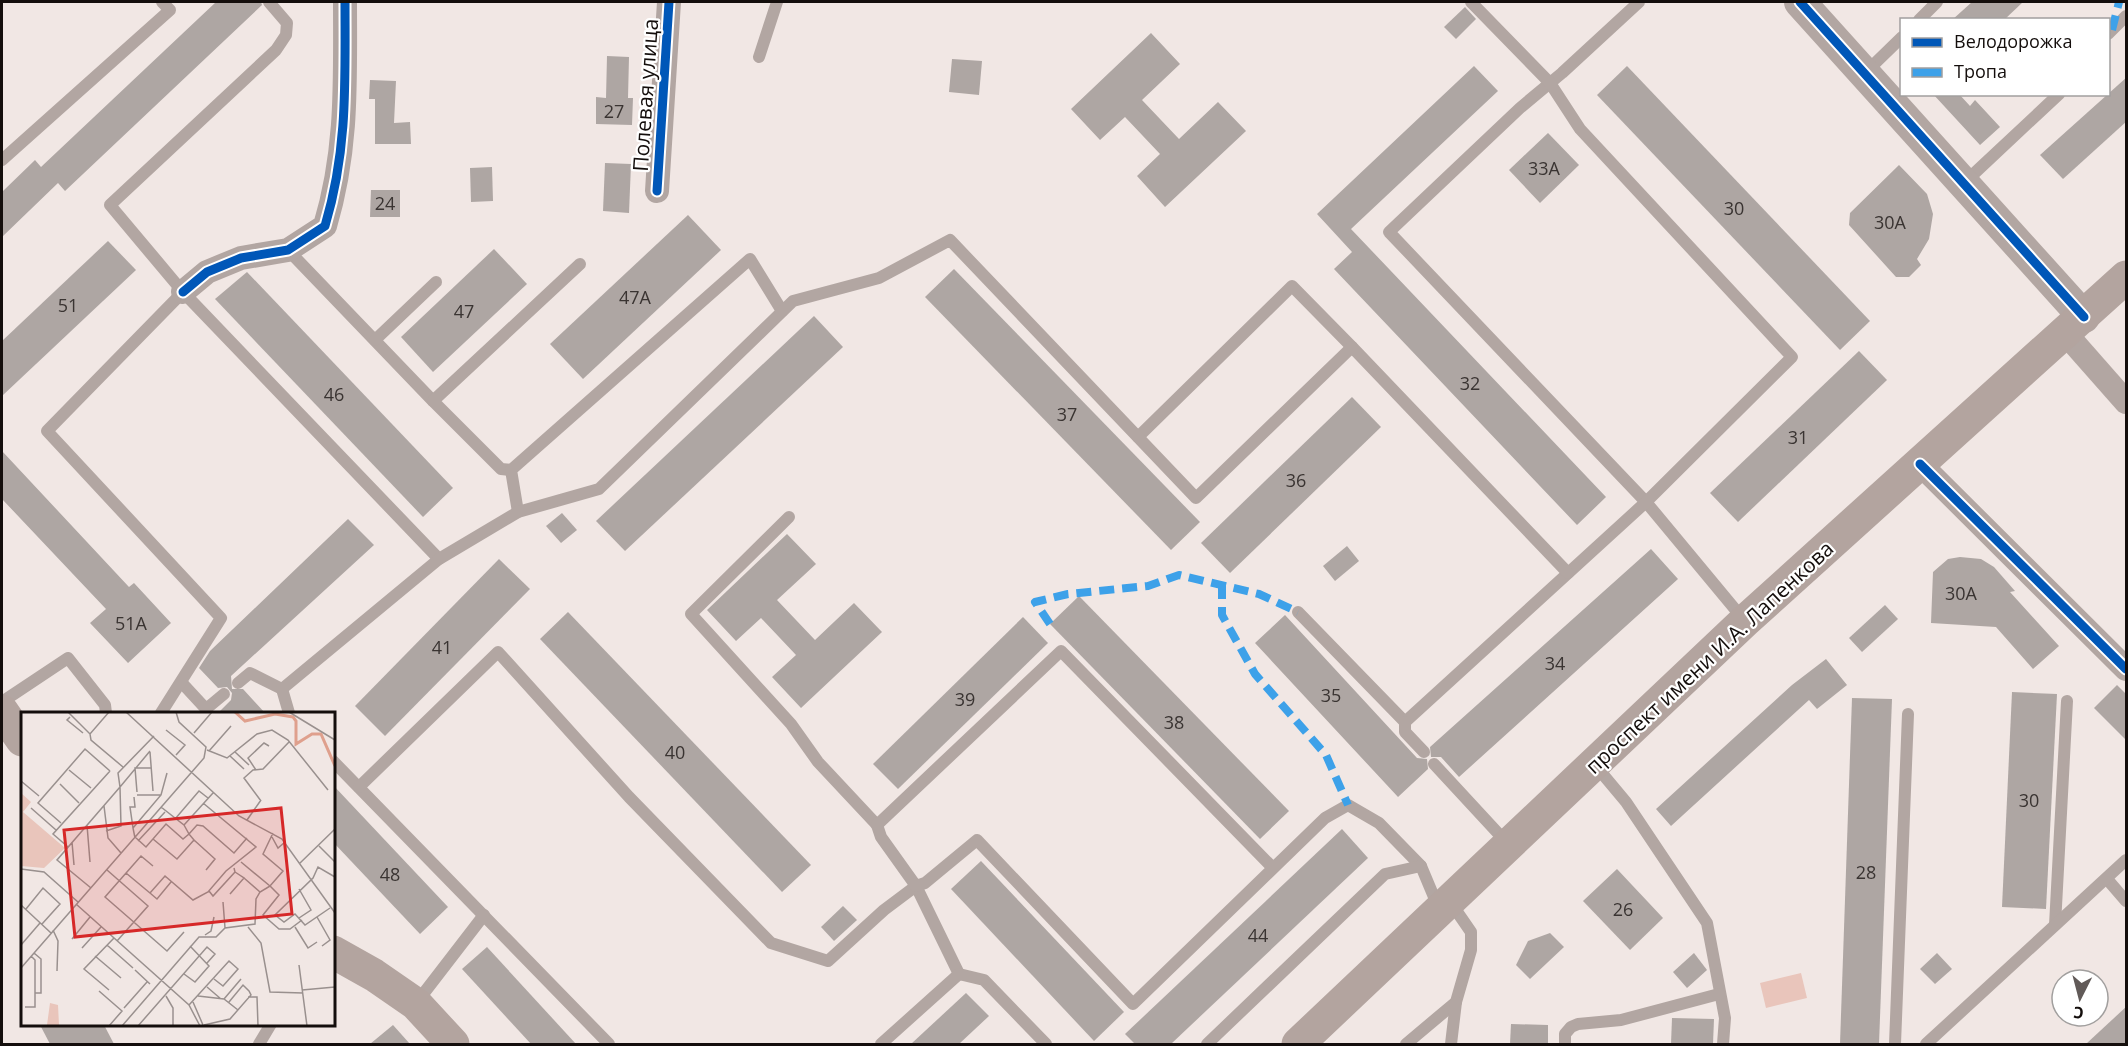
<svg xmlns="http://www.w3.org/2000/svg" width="2128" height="1046" viewBox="0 0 2128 1046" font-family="'Open Sans',sans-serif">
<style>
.green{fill:#e9c5bb}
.building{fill:#aea6a3}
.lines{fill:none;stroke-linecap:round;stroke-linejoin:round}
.service{stroke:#b2a6a2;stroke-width:12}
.minor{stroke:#b2a6a2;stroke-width:24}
.tertiary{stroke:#b2a6a2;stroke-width:32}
.secondary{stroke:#b3a49f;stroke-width:33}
.quiet{stroke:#3da1e9;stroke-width:8;stroke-dasharray:15 8;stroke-linecap:butt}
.cycleway-casing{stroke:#fff;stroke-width:13}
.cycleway{stroke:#0057b8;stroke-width:9}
.labels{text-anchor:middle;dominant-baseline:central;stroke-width:4.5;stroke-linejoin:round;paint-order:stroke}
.number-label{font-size:18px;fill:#3a3432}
.street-label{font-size:21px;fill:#140e0c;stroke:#fff}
.inset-river{fill:none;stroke:#dfa08d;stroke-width:3}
.inset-road{fill:none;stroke:#99908e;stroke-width:1.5}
.view{fill:#d62828;fill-opacity:0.15;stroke:#d62828;stroke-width:3}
.inset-edge{fill:none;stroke:#140e0c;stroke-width:3}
</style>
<rect width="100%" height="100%" fill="#f1e7e4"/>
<path class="green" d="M 1801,973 L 1807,998 L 1766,1008 L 1760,983 Z"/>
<g class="building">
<path d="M 216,2 L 261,2 L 262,5 L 65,191 L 58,183 L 2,237 L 2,192 L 35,160 L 41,167 Z"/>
<path d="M 1972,2 L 2023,2 L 2004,20 L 1952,20 Z"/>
<path d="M 1465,7 L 1476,19 L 1456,39 L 1444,27 Z"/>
<path d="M 1151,33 L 1180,64 L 1142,100 L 1179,139 L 1218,102 L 1246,131 L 1165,207 L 1137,176 L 1160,154 L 1125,117 L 1100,140 L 1071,109 Z"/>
<path d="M 607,56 L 629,57 L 628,98 L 633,98 L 632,125 L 596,124 L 596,97 L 606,98 Z"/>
<path d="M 952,59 L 982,61 L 979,95 L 949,92 Z"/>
<path d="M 1474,66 L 1498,91 L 1351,229 L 1606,497 L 1577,525 L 1334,269 L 1352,252 L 1317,214 Z"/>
<path d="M 1627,66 L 1870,321 L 1840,350 L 1597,95 Z"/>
<path d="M 2127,77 L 2127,121 L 2063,179 L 2040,155 Z"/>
<path d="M 370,80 L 396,81 L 394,123 L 410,122 L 411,144 L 375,144 L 375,99 L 369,99 Z"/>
<path d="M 1933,94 L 1959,94 L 1970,106 L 1975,100 L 2000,127 L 1980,145 Z"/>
<path d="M 1548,133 L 1579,165 L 1540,203 L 1509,170 Z"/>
<path d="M 605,163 L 631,164 L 629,213 L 603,211 Z"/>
<path d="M 1899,165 L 1927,194 L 1933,214 L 1929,239 L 1917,259 L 1921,265 L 1909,277 L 1896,277 L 1849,225 L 1850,213 Z"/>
<path d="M 492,167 L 493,201 L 471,202 L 470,168 Z"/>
<path d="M 371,190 L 400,190 L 400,217 L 370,217 Z"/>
<path d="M 688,215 L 721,250 L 583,379 L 550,344 Z"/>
<path d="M 108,241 L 136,270 L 2,396 L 2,341 Z"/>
<path d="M 494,249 L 527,284 L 433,372 L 401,337 Z"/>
<path d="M 954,269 L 1200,522 L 1171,550 L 925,297 Z"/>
<path d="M 247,272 L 453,488 L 423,517 L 215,299 Z"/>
<path d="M 814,316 L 843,347 L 625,551 L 596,521 Z"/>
<path d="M 1859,351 L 1887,380 L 1738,522 L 1710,493 Z"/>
<path d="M 1352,397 L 1381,427 L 1230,573 L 1201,543 Z"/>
<path d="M 2,451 L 129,587 L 134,583 L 171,623 L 128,663 L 90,623 L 106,609 L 2,499 Z"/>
<path d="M 562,513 L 577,530 L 561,543 L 546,526 Z"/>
<path d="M 348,519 L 374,545 L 231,676 L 232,689 L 243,689 L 265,713 L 218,713 L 231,700 L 232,693 L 227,687 L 218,688 L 199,668 L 210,651 Z"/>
<path d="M 787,534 L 816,564 L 777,600 L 815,640 L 854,603 L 882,632 L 801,708 L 772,677 L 796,655 L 761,618 L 736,641 L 707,610 Z"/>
<path d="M 1347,546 L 1359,561 L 1335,581 L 1323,566 Z"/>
<path d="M 1651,549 L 1678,579 L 1459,777 L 1441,757 L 1431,757 L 1430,747 Z"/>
<path d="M 1960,557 L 1981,559 L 1994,567 L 2015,591 L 2010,592 L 2059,646 L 2033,669 L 1996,627 L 1931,623 L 1933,572 L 1948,559 Z"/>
<path d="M 499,559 L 530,589 L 385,736 L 355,706 Z"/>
<path d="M 1079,596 L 1289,811 L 1260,839 L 1050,624 Z"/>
<path d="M 1885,605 L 1898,619 L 1862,652 L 1849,638 Z"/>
<path d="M 568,612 L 811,865 L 782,892 L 540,639 Z"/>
<path d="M 1285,615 L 1417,758 L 1427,759 L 1428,769 L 1398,797 L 1255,643 Z"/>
<path d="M 1023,617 L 1048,643 L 898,789 L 873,764 Z"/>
<path d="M 1826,659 L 1847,685 L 1817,709 L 1809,700 L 1671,826 L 1656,809 L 1792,685 Z"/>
<path d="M 2117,685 L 2127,695 L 2127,741 L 2094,708 Z"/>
<path d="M 2012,692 L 2057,694 L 2046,909 L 2002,907 Z"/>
<path d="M 1852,698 L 1892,699 L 1879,1044 L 1840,1044 Z"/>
<path d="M 333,785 L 448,907 L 420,934 L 333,842 Z"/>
<path d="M 1342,829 L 1368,858 L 1171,1044 L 1135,1044 L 1125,1034 Z"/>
<path d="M 981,861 L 1124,1012 L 1094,1041 L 951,889 Z"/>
<path d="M 1617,869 L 1663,918 L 1630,950 L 1583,901 Z"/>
<path d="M 843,906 L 857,920 L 834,941 L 821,927 Z"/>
<path d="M 1550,933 L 1564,947 L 1530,979 L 1516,965 L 1528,941 Z"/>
<path d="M 487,947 L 576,1044 L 531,1044 L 462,969 Z"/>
<path d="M 1694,953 L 1707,970 L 1687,988 L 1673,972 Z"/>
<path d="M 1937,953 L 1952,969 L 1935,984 L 1920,969 Z"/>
<path d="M 966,993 L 989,1016 L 959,1044 L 911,1044 Z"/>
<path d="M 2127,1006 L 2127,1044 L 2086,1044 Z"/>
<path d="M 1672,1018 L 1714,1019 L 1713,1044 L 1671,1044 Z"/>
<path d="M 39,1023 L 103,1023 L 114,1044 L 50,1044 Z"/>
<path d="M 1511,1024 L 1548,1025 L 1548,1044 L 1510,1044 Z"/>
<path d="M 393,1025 L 410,1044 L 370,1044 Z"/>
</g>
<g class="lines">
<g class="service">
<path d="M 1639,2 L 1562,73 L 1520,108 L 1389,232 L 1646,502 L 1744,620"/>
<path d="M 1919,20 L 1937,2"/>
<path d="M 2108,34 L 2126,16"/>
<path d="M 759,57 L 777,2"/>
<path d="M 1866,72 L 1902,37"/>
<path d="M 2,160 L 170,10 L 162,2"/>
<path d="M 1965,182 L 2059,94"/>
<path d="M 288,250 L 433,401"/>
<path d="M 183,292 L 110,205 L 276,50 L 286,35 L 287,23 L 269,2"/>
<path d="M 375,340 L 436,282"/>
<path d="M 1138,437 L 1292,286 L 1352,347"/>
<path d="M 511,470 L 501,469 L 433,401 L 580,264"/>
<path d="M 518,512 L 511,470 L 750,259 L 782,311"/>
<path d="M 789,517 L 691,614 L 791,724 L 818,762 L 877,825"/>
<path d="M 1298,612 L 1405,722 L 1646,502 L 1792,357 L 1580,129 L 1550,83 L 1471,2"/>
<path d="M 182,683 L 206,709 L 224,694"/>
<path d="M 238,683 L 250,673 L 282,689"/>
<path d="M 2,702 L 68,658 L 105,705 L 106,713"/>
<path d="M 161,713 L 221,618 L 47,431 L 183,292 L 439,559"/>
<path d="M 289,713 L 282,689 L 439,559 L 518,512 L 599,489 L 793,301 L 879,278 L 950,240 L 1196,498 L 1352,347 L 1568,573"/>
<path d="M 1405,722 L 1405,732 L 1424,752"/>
<path d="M 333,761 L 609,1044"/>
<path d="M 1434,764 L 1508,844"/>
<path d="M 1595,765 L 1626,802 L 1707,923 L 1725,1018 L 1723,1044"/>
<path d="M 359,787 L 498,652 L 629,797 L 771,943 L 828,961 L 884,910 L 916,886 L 959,974"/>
<path d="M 1273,868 L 1061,651 L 877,825 L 881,837 L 916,886 L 925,883 L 977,840 L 1133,1004 L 1325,818 L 1348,805 L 1379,823 L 1421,866 L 1439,909"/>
<path d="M 2107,879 L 2126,901"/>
<path d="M 2055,925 L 2067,701"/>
<path d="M 417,1002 L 484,915"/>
<path d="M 259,1044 L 271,1024"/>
<path d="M 881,1044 L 959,974 L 984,980 L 1046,1044"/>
<path d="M 1207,1044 L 1385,874 L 1421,866"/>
<path d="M 1406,1044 L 1456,1002 L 1471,950 L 1471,932 L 1451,903"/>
<path d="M 1451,1044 L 1456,1002"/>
<path d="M 1565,1044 L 1565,1034 L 1571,1027 L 1578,1024 L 1621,1020 L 1719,994"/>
<path d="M 1895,1044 L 1908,714"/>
<path d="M 1926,1044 L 2126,860"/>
</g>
<g class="minor">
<path d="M 657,191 L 669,2"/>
<path d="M 183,292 L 207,272 L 241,258 L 288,250 L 325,226 C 348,149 345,81 345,2"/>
<path d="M 2066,334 L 2126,402"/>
<path d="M 1920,464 L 2126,669"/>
</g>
<path class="tertiary" d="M 1800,2 L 2084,317"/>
<g class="secondary">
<path d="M 2,711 L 22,740"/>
<path d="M 333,952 L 374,975 L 416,1004 L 453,1044"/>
<path d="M 1298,1044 L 1745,621 L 2126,277"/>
</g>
<g class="quiet">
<path d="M 2112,30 L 2119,2"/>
<path d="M 1222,584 L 1222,615 L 1255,674 L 1326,755 L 1348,805"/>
<path d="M 1050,624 L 1035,602 L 1068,594 L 1148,586 L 1179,575 L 1259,594 L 1298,612"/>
</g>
<defs>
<g id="cycleway">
<path d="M 1800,2 L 2084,317"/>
<path d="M 657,191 L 669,2"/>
<path d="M 183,292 L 207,272 L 241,258 L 288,250 L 325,226 C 348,149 345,81 345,2"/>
<path d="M 1920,464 L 2126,669"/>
</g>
</defs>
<use href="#cycleway" class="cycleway-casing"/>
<use href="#cycleway" class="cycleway"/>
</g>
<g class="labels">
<g class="number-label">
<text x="614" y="111">27</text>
<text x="1544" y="168">33А</text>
<text x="385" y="203">24</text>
<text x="1734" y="208">30</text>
<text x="1890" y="222">30А</text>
<text x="635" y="297">47А</text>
<text x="68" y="305">51</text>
<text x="464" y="311">47</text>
<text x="1470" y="383">32</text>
<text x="334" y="394">46</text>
<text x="1067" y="414">37</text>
<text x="1798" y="437">31</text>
<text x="1296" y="480">36</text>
<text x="1961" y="593">30А</text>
<text x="131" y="623">51А</text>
<text x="442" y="647">41</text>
<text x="1555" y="663">34</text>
<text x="1331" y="695">35</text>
<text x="965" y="699">39</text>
<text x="1174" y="722">38</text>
<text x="675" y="752">40</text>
<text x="2029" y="800">30</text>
<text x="1866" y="872">28</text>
<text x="390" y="874">48</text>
<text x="1623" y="909">26</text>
<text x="1258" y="935">44</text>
</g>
<g class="street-label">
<text transform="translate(645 95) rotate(-86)">Полевая улица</text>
<text transform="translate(1709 657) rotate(-43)">проспект имени И.А. Лапенкова</text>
</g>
</g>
<g transform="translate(21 712)">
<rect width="314" height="314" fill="#f1e7e4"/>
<path d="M 0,81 L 10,90 L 2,100 L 44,136 L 23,156 L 0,154 ZM 29,291 L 37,293 L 38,313 L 26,313 Z" fill="#e9c5bb"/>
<path class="inset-river" d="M 214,0 L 224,9 L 254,2 L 272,5 L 275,9 L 275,32 L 291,22 L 300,22 L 314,54"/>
<path class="inset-road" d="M 47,0 L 69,22 L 88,0M 105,0 L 218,104 L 261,127 L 314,201M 268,0 L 314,28M 49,5 L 46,8 L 62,21M 145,18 L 164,33 L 155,43M 173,21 L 191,0M 69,22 L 70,28 L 102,55M 186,38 L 206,46 L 236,22 L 251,18 L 267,28 L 307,78M 188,39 L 210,14M 129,40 L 132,79M 214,40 L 228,53M 209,44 L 223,57M 48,58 L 70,76M 235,58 L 227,46 L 243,31 L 248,34M 0,69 L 18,84M 39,72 L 58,91M 116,80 L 114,56 L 130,56M 116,83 L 140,83M 240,89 L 223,66 L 232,58 L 242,57 L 268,30M 83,94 L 87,126 L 100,141M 140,95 L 163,113 L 192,81M 10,96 L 35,118M 154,107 L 178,79 L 187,86M 226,108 L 240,88M 40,111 L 17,91 L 64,37 L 89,59M 66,113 L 69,150M 163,113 L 168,122 L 176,113 L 182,114 L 213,141 L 226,126M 112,116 L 109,95 L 114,95 L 113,85M 85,119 L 100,114 L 99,75 L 129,39M 114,125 L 125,135 L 145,112 L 162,127 L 168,122 L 173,128 L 156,147 L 132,127M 251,125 L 257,136 L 264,130M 114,126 L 112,116 L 140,83 L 146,61M 173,128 L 194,147 L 185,158M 117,129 L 144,100M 51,130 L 53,153M 298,134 L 314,150M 47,135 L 32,122 L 89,59M 220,150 L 249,174 L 262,159 L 242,142 L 252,121M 278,152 L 314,117M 132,154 L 120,144 L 84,185 L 146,239 L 163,220M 0,157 L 23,160 L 57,190M 86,158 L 127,194 L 96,229M 105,161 L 129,181 L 144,164 L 172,188 L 187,180 L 205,159 L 235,135 L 182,91M 223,166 L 239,180M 70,176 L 36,148 L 99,75 L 97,61 L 133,24M 278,177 L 290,198 L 278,206M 188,179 L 192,184 L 214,160 L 213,156M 129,181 L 136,187 L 150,170M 209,182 L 223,166 L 214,160M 202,190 L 204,216M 55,192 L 168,293 L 179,314M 0,193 L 30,221M 309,196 L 284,213 L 274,202 L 263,210 L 254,203 L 292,166 L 297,155 L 314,165M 5,197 L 22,176 L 39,192 L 21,212M 296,205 L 309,228 L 301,234M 227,215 L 240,231 L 249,280 L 282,281M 274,215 L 287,236 L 296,230M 32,218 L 37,229 L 36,259M 184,223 L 190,219 L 193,205M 51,227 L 69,205M 0,233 L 19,211M 86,233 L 112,256M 61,236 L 80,215M 13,241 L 20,247 L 20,281 L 14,281M 74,244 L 100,266M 278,253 L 286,314M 0,256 L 183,46 L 185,35 L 158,10 L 155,0M 114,258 L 129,272M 163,262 L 174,270 L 188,254 L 169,234M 186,275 L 200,287M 88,278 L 63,257 L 93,226M 281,278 L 314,275M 78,279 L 101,299 L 88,314M 145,284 L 152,296 L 152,314M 177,284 L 203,287 L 217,298M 227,285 L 236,285 L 237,314M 203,287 L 220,267M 172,290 L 182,313M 168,293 L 208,249 L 217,257 L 202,274 L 193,267M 4,295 L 14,295 L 14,248 L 10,244M 103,296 L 126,270M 183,313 L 209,307 L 230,283 L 228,279 L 222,273 L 208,290M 101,314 L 178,225 L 195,225 L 204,216 L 234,212 L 235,187 L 239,180 L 249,174 L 258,183 L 242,203 L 258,217 L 269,217 L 281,208M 117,314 L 186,235 L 194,242 L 186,251"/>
<path class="view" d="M 260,96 L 271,202 L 54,225 L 43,118 Z"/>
<rect width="314" height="314" class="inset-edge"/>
</g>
<rect width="2128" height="1046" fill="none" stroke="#140e0c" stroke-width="6"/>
<rect x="1900" y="18" width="210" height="78" fill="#ffffff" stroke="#a19f9e" stroke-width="1.5"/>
<rect x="1912" y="38" width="30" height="9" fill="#0057b8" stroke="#a19f9e" stroke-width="1.5"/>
<text x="1954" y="48" font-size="18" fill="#140e0c">Велодорожка</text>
<rect x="1912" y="68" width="30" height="9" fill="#3da1e9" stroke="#a19f9e" stroke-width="1.5"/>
<text x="1954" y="78" font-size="18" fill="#140e0c">Тропа</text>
<g transform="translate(2080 998) rotate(186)"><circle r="28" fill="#ffffff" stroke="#a19f9e" stroke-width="1.5"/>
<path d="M0-4.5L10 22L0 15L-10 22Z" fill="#615a58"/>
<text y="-9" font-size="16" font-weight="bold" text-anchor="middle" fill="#140e0c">С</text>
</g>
</svg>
